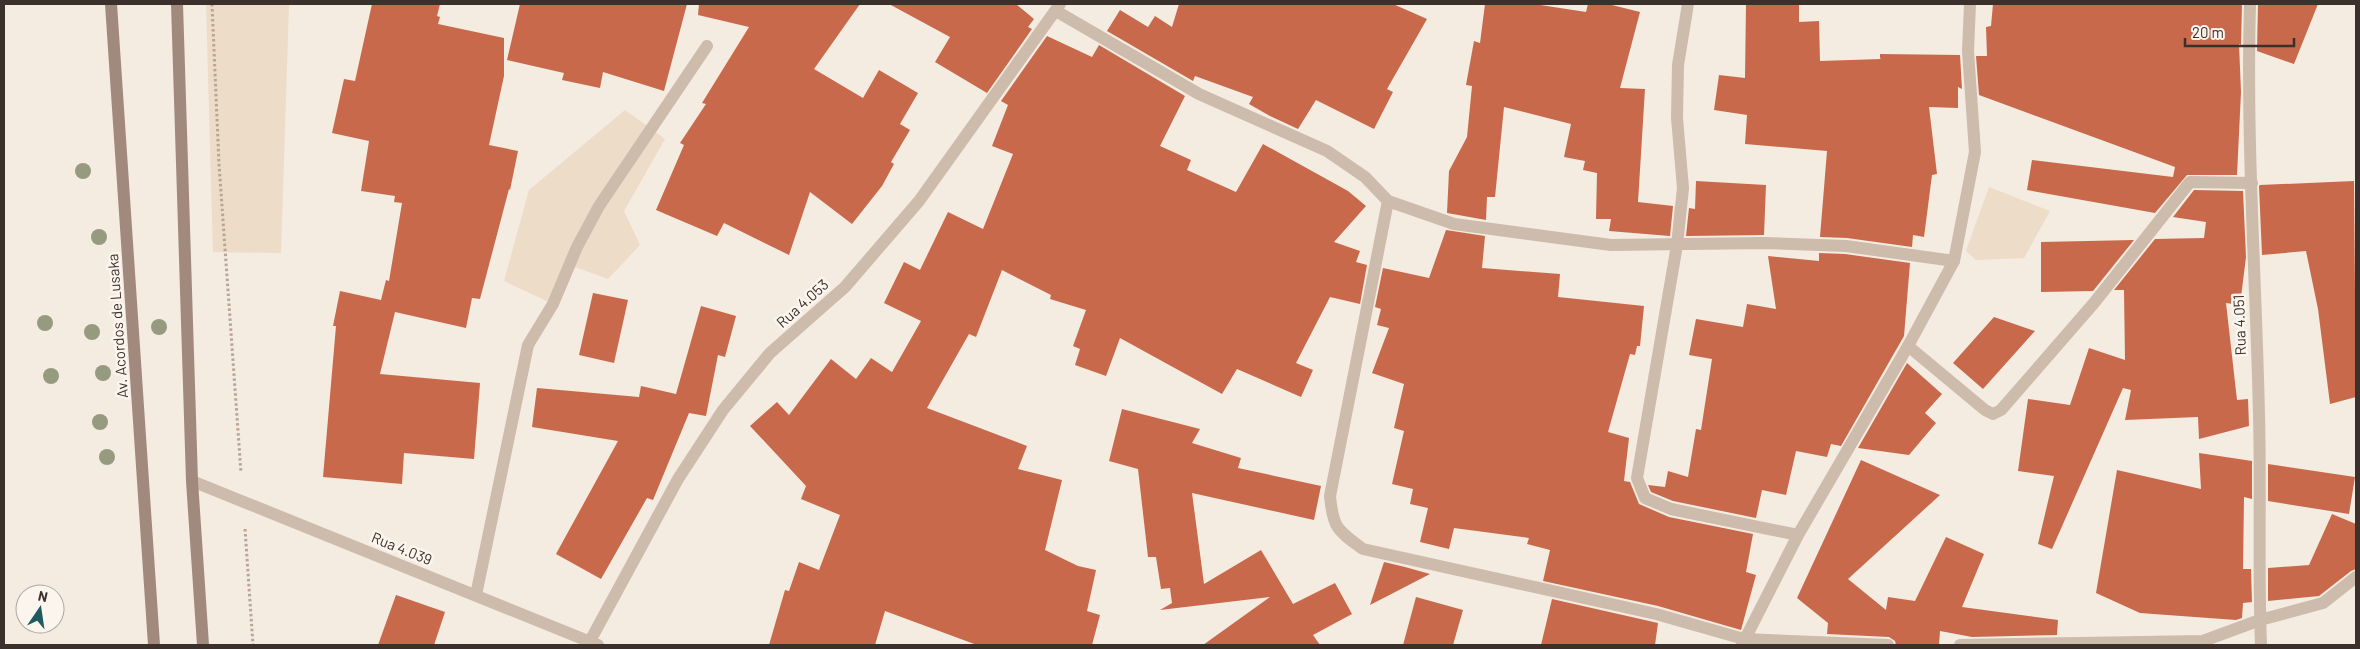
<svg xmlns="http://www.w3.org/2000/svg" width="2360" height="649" viewBox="0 0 2360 649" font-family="Barlow,sans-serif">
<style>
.plaza{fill:#ecdcc8}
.building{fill:#c8694b}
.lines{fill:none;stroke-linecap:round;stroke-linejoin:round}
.path{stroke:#b9a596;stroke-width:3;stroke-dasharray:2.5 2.5;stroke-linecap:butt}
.minor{stroke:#cdbbac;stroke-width:12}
.secondary{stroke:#a18a7d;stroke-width:12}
.tree{fill:#969b7f}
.labels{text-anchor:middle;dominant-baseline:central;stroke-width:5;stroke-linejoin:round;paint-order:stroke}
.street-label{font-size:15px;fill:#3b302b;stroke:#fbf5ee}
</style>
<rect width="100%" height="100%" fill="#f4ebe1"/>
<g class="plaza">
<path d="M 206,4 L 289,4 L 281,253 L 213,252 Z"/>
<path d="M 625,110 L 665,139 L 624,211 L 640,245 L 608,279 L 567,264 L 553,304 L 504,281 L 529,190 Z"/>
<path d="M 1989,187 L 2050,211 L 2024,258 L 1976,260 L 1966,251 Z"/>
</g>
<g class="building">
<path d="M 372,4 L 440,4 L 437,16 L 440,17 L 438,24 L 504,38 L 504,76 L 489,145 L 518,151 L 510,190 L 509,189 L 480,299 L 472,298 L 466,328 L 395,312 L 380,374 L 480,383 L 474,459 L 404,453 L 402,484 L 323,477 L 336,326 L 333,326 L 340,291 L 381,300 L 386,280 L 389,281 L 402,203 L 394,202 L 395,196 L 361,191 L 369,141 L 332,133 L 344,79 L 355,81 Z"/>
<path d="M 520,4 L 687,4 L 664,91 L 603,72 L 600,88 L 562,80 L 564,73 L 507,60 Z"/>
<path d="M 699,4 L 860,4 L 814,69 L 863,98 L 879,70 L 918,93 L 900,124 L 910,130 L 891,162 L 894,164 L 882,186 L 852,224 L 810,192 L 789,255 L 724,223 L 717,236 L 656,210 L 684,145 L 680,143 L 706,104 L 702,103 L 749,27 L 698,15 Z"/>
<path d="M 889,4 L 1016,4 L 1034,19 L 1028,27 L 1032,29 L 987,93 L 935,62 L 950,37 Z"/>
<path d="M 1179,4 L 1393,4 L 1427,19 L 1387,89 L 1393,92 L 1374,129 L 1316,100 L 1298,129 L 1270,116 L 1249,104 L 1253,97 L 1195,76 L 1193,81 L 1107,31 L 1120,10 L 1148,27 L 1155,16 L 1172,27 Z"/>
<path d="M 1485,4 L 1534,4 L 1586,12 L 1588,4 L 1608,4 L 1640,12 L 1620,88 L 1645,89 L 1638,202 L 1673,206 L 1670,236 L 1609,231 L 1611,219 L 1596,219 L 1597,173 L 1583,170 L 1585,161 L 1564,157 L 1571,124 L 1504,107 L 1495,197 L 1487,197 L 1486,220 L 1447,213 L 1449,171 L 1467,137 L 1472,86 L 1466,85 L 1474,41 L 1480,43 Z"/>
<path d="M 1746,4 L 1799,4 L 1799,22 L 1819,21 L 1820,61 L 1881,59 L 1880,58 L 1880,54 L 1960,55 L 1962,89 L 1958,87 L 1958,108 L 1929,107 L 1937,174 L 1932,175 L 1924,237 L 1913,235 L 1912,247 L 1847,238 L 1820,237 L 1827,151 L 1745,144 L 1747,115 L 1714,110 L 1719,75 L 1745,78 Z"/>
<path d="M 1993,4 L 2242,4 L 2241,45 L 2239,44 L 2241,92 L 2237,175 L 2187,175 L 2155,213 L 2027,190 L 2032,160 L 2173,177 L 2175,167 L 1979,95 L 1976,56 L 1987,56 L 1986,27 L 1991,26 Z"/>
<path d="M 2258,4 L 2318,4 L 2294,64 L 2257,51 Z"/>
<path d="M 1047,36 L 1092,57 L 1099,45 L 1185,96 L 1160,146 L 1191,160 L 1187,170 L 1236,192 L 1263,144 L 1348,191 L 1366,206 L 1334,242 L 1360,251 L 1356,262 L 1367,265 L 1360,304 L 1330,297 L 1296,363 L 1313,370 L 1301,397 L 1237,369 L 1222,394 L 1120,338 L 1106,376 L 1075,365 L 1080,349 L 1073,346 L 1086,310 L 1050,299 L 1051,295 L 1002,270 L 976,337 L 969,334 L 927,408 L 1027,446 L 1018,469 L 1062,480 L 1045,550 L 1078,566 L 1096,570 L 1087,611 L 1100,615 L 1092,645 L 977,645 L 885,611 L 875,645 L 769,645 L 785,590 L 789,591 L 799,562 L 819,570 L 840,515 L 801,499 L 806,486 L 750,426 L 777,402 L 789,415 L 831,359 L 856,379 L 871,358 L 892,372 L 921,321 L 884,303 L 904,262 L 920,270 L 948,212 L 983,229 L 1013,154 L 992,146 L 1008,105 L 1001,101 Z"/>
<path d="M 1696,181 L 1766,185 L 1764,235 L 1686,236 L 1689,208 L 1695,209 Z"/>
<path d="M 2354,181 L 2356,397 L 2330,404 L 2318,309 L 2306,251 L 2262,255 L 2259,186 L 2260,185 Z"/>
<path d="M 2194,190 L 2243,191 L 2246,257 L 2240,305 L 2226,303 L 2237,400 L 2248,399 L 2249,426 L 2199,439 L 2198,417 L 2125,420 L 2131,390 L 2123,388 L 2052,549 L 2038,544 L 2054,476 L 2018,471 L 2028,399 L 2070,405 L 2089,348 L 2125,360 L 2124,290 L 2114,290 L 2155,239 L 2204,238 L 2206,222 L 2173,217 Z"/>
<path d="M 1446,230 L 1485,236 L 1482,268 L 1560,274 L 1558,297 L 1644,306 L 1640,346 L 1637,346 L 1635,355 L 1630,354 L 1608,432 L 1629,438 L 1624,481 L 1630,482 L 1639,504 L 1669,517 L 1753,534 L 1746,572 L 1756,575 L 1741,630 L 1658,606 L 1543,581 L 1550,550 L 1527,544 L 1529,538 L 1454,528 L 1449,549 L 1420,542 L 1428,508 L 1410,504 L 1413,489 L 1392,484 L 1404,431 L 1394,428 L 1404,384 L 1372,373 L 1389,328 L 1377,325 L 1381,309 L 1375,307 L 1383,268 L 1429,278 Z"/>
<path d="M 2134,240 L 2093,291 L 2041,292 L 2041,242 Z"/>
<path d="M 1819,253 L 1845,254 L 1910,263 L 1904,336 L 1841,446 L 1831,444 L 1827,457 L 1796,451 L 1786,495 L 1762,490 L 1756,518 L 1673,501 L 1651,492 L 1648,485 L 1665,487 L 1668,471 L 1688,477 L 1696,429 L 1701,430 L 1712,359 L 1689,355 L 1696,319 L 1743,327 L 1747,304 L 1776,309 L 1768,256 L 1819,261 Z"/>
<path d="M 593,293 L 628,300 L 614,363 L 579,355 Z"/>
<path d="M 701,306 L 736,316 L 725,357 L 718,355 L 706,416 L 689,413 L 653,500 L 647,498 L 601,579 L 556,554 L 618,441 L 532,427 L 537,388 L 639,397 L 641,386 L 676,394 Z"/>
<path d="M 1994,317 L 2035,331 L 1983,389 L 1953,363 Z"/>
<path d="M 1907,363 L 1942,394 L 1925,413 L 1936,423 L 1909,455 L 1858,448 Z"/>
<path d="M 1122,409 L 1200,429 L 1192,443 L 1241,458 L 1238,468 L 1321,486 L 1314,520 L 1192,493 L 1204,584 L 1261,550 L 1293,604 L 1335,583 L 1352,614 L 1313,635 L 1320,645 L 1203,645 L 1270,597 L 1160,610 L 1172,603 L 1170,588 L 1161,589 L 1156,557 L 1148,557 L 1138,469 L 1109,461 Z"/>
<path d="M 2199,453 L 2252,461 L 2252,499 L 2244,497 L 2243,569 L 2251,569 L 2252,602 L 2243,603 L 2242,618 L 2236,620 L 2140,613 L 2096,593 L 2117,470 L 2201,489 Z"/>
<path d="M 1861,460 L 1940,495 L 1848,579 L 1886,610 L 1888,597 L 1915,601 L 1946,537 L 1984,554 L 1962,607 L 2058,620 L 2057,635 L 1972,637 L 1940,631 L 1939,645 L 1896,645 L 1895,641 L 1889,637 L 1827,634 L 1828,623 L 1797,598 Z"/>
<path d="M 2268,464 L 2355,477 L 2349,514 L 2268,501 Z"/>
<path d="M 2332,514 L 2356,524 L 2356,569 L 2351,571 L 2319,596 L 2268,601 L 2268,568 L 2309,565 Z"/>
<path d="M 1384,562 L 1405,567 L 1430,574 L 1370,605 Z"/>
<path d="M 396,595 L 445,612 L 434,645 L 378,645 Z"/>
<path d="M 1416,597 L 1463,610 L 1453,645 L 1403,645 Z"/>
<path d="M 1552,599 L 1658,623 L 1655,645 L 1541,645 Z"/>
</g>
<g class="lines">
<g class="path">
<path d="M 212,4 L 219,164 L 241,473"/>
<path d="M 245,529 L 253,645"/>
</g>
<g class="minor">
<path d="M 1688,4 L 1678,65 L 1677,118 L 1683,188 L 1677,245 L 1637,478 L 1645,498 L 1671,509 L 1798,535"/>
<path d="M 2250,4 C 2246,141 2256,278 2259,415 C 2261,492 2258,569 2261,645"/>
<path d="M 1056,11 L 1199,94 L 1327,151 L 1365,177 L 1388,201 L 1454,224 L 1611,245 L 1764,243 L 1846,246 L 1954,261"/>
<path d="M 1388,201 L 1330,496 C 1333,528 1337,530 1363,549 L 1656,614 L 1744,639 L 1888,645"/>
<path d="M 1908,346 L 1985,410 L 1993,414 L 2001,410 L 2094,303 L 2190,182 L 2252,183"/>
<path d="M 192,481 L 598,645"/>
<path d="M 476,595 L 528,345 L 553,304 L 577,247 L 599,206 L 707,46"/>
<path d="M 590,641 L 678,479 L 723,410 L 770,353 L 845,287 L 919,201 L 1060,4"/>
<path d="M 1742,645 L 1798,535 L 1908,346 L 1954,261 L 1975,152 L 1968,51 L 1970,4"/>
<path d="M 1960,645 L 2203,641 L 2260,620 L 2323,603 L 2356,577"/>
</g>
<g class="secondary">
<path d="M 111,4 L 154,645"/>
<path d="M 177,4 L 192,481 L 203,645"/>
</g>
</g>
<g class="tree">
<circle cx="83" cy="171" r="8"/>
<circle cx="99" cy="237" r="8"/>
<circle cx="45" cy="323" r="8"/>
<circle cx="159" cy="327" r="8"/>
<circle cx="92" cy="332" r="8"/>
<circle cx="103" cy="373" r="8"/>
<circle cx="51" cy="376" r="8"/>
<circle cx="100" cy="422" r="8"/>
<circle cx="107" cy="457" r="8"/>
</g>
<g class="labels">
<g class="street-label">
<text transform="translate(802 303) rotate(-42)">Rua 4.053</text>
<text transform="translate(2239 325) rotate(-92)">Rua 4.051</text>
<text transform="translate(117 326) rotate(-94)">Av. Acordos de Lusaka</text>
<text transform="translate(402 548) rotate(22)">Rua 4.039</text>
</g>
</g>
<rect width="2360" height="649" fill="none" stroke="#3b302b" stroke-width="10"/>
<g transform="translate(40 609) rotate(13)"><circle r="24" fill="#fbf5ee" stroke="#aea6a0"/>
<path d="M0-4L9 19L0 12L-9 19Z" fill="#1f5a5e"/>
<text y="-8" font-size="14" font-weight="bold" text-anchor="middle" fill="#3b302b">N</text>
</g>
<path d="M2185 38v8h109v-8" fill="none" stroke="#3b302b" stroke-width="2.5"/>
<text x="2192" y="38" font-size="15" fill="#3b302b" stroke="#fbf5ee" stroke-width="4" paint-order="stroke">20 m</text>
</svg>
